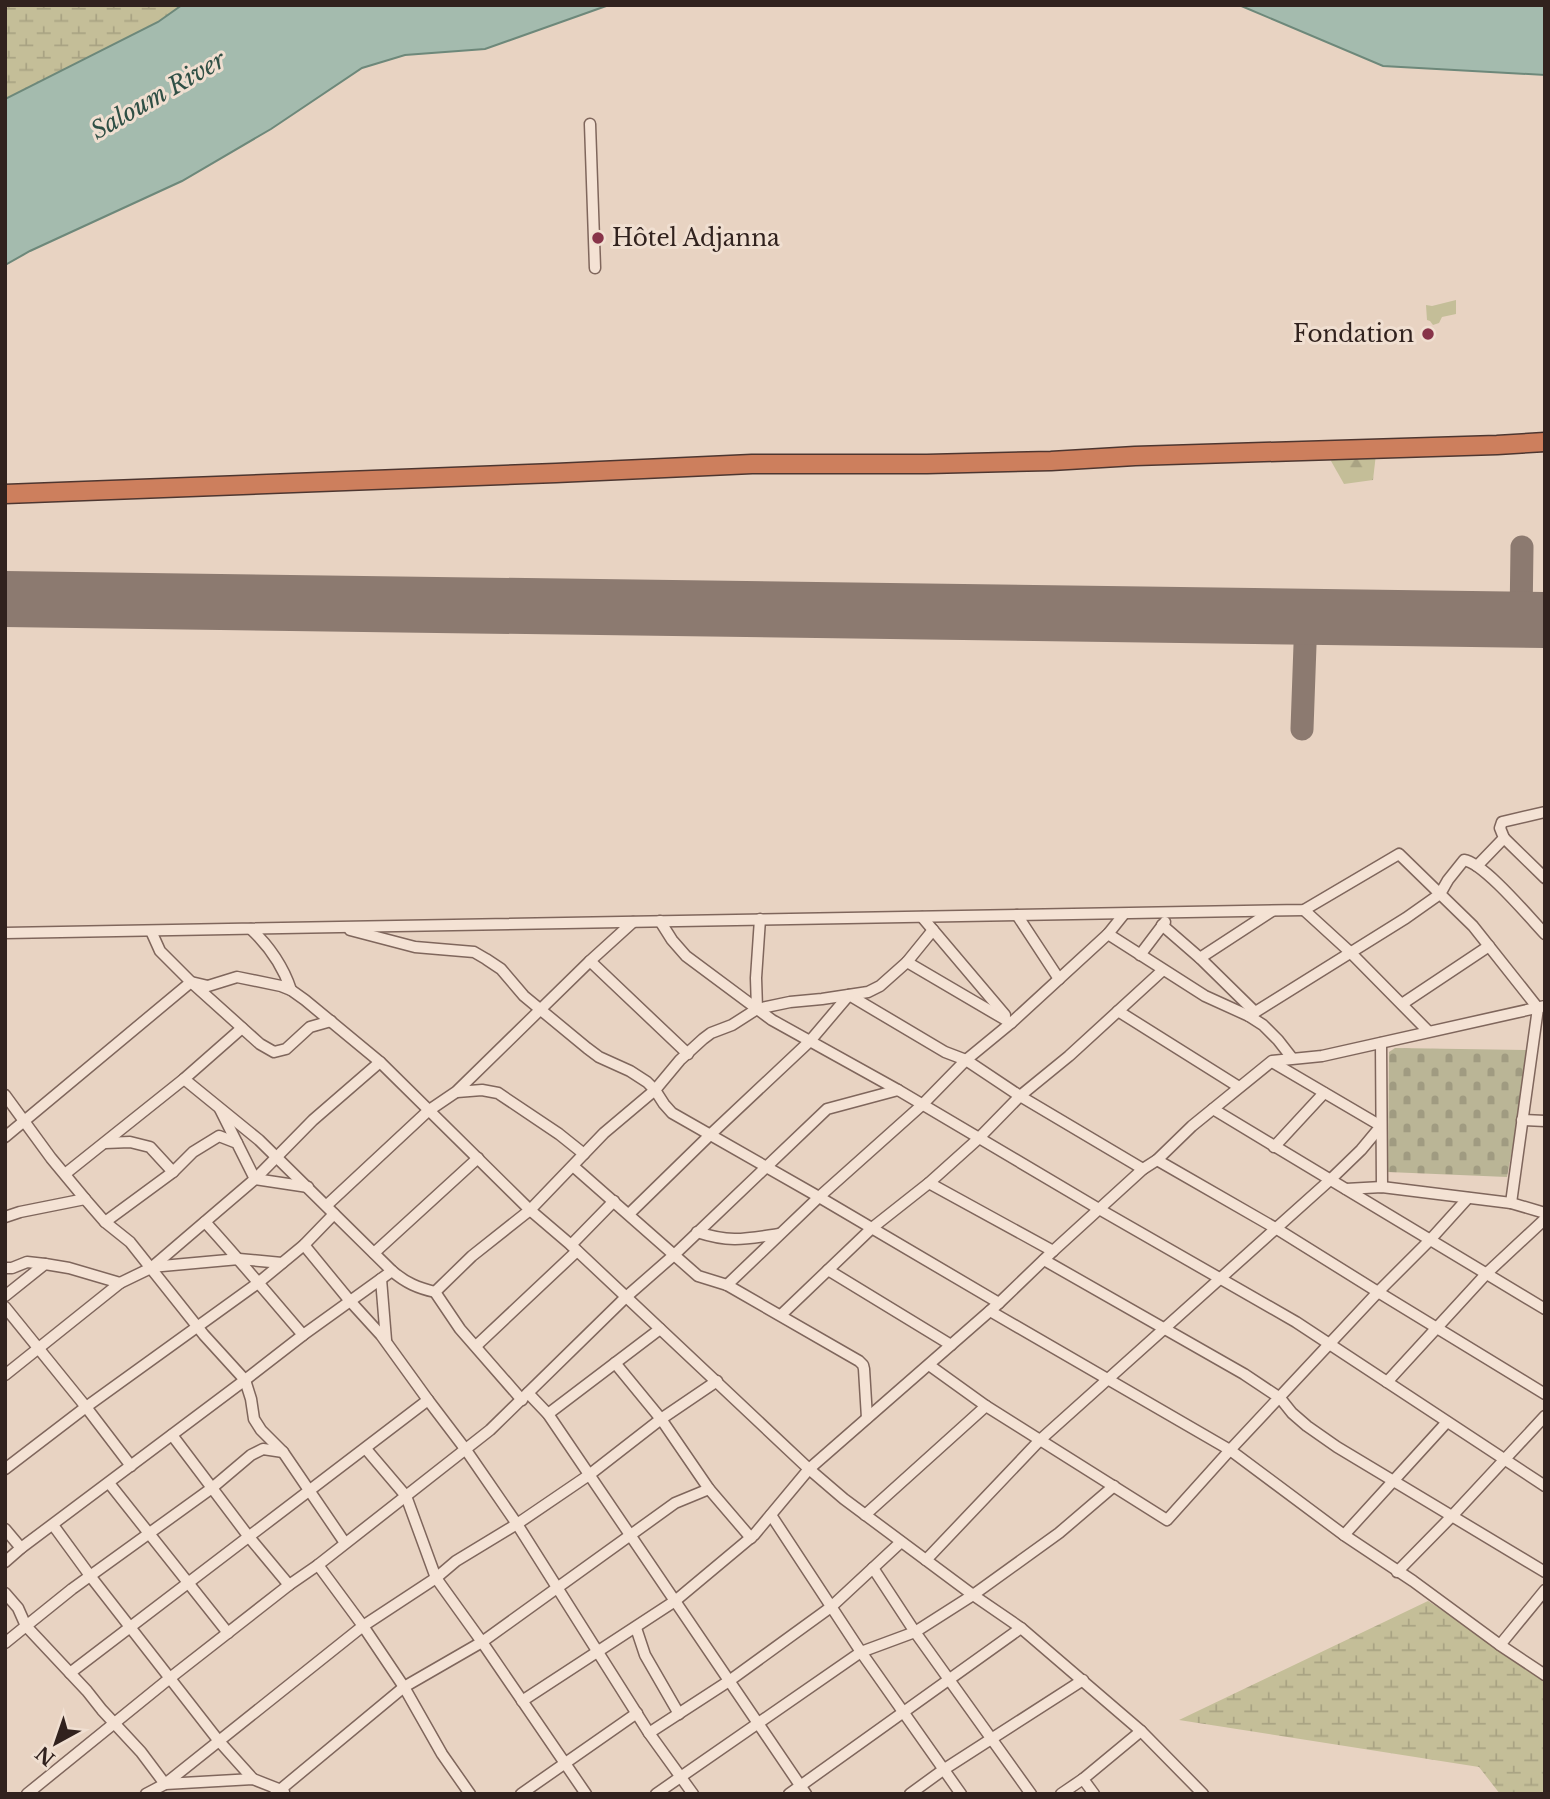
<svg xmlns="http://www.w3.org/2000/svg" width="1550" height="1799" viewBox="0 0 1550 1799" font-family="'Libre Baskerville',serif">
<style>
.grass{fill:#c4be98}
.forest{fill:url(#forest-firs)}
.wetland{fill:url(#wetland-marsh)}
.cemetery{fill:url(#cemetery-stones)}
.water{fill:#a4bbae;stroke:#6d887a;stroke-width:2}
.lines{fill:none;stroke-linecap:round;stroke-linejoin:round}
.taxiway{stroke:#8c7a70;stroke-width:23}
.runway{stroke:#8c7a70;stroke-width:56}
.street-casing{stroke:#7f665c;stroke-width:13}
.highway-casing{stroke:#4d3630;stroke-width:21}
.street{stroke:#f4e2d4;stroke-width:10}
.highway{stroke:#cd7f5d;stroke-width:18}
.poi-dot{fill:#873349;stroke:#f0dfd1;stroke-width:2.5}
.labels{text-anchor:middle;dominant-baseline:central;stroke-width:6;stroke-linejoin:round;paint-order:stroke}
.poi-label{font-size:23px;fill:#31221e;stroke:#f0dfd1;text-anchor:start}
.water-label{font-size:24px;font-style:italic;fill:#2f4f45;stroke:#f0dfd1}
</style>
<defs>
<pattern id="forest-firs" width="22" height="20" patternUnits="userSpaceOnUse" patternTransform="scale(1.75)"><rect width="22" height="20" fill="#c4be98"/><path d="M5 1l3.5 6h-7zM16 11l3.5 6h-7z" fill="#a9a383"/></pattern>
<pattern id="wetland-marsh" width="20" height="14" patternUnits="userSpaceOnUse" patternTransform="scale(1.75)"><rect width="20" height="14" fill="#c4be98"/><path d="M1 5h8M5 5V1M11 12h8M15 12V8" fill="none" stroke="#a9a383"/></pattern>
<pattern id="cemetery-stones" width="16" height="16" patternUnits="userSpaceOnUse" patternTransform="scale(1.75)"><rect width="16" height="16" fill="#bab596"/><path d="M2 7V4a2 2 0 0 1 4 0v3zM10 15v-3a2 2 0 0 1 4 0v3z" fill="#a09b81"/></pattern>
</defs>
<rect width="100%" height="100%" fill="#e8d3c2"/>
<path class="grass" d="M 1456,300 L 1456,314 L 1442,317 L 1439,323 L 1433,325 L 1430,321 L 1427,320 L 1426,305 L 1432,306 Z"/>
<path class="forest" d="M 1337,452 L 1376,454 L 1373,480 L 1344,484 L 1331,461 Z"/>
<g class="wetland">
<path d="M 5,5 L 182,5 L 158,22 L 5,99 Z"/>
<path d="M 1428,1601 L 1545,1676 L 1545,1794 L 1500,1794 L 1479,1767 L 1179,1720 Z"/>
</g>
<path class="cemetery" d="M 1395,1048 L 1531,1050 L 1507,1177 L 1388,1172 L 1389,1052 Z"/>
<g class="water">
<path d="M 182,5 L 609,5 L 485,49 L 405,55 L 362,68 L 271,129 L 182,181 L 30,251 L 5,265 L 5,99 L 158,22 Z"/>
<path d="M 1239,5 L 1545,5 L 1545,75 L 1383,66 Z"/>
</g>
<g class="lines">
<g class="taxiway">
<path d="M 1521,620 L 1522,547"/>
<path d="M 1302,729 L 1306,617"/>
</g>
<path class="runway" d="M 5,599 L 1545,620"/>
<defs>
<g id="street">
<path d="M 590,124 L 595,268"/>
<path d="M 1504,838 L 1545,878"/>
<path d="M 1477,866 L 1504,838 L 1500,828 L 1502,822 L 1545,812"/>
<path d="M 1304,910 L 1350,952 L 1428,1031"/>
<path d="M 1017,915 L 1059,979"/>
<path d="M 922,917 L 1005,1015"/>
<path d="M 660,921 L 672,940 L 686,956 L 772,1020 L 898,1090 L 1099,1209 L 1296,1322 L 1545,1486"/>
<path d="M 1162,925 L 1200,958 L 1255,1012"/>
<path d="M 251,929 C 269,946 283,966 291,990"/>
<path d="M 350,930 L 415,947 L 474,952 L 486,959 L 501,969 L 524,996 L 587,1048 L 599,1057 L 630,1071 L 647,1082 L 655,1090 L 664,1104 L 672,1113 L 819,1197 L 999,1303"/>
<path d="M 151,931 L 160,951 L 191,982 L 208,986 L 237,977 L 281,986 L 291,990 L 305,1000 L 380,1062 L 530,1210 L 571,1245 L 809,1469 L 844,1499 L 973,1595 L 1021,1628 L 1141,1731 L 1203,1794"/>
<path d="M 5,933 L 1304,910 L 1399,854 L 1473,926 L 1538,1008 L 1511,1203"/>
<path d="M 1108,934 L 1205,996 L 1249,1016 L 1263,1025 L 1278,1040 L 1292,1058"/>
<path d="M 1140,955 L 1165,922"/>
<path d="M 1200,958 L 1272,911"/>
<path d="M 590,961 L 688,1054"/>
<path d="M 907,962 L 933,930"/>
<path d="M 849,995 L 945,1052 L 966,1060 L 1020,1096 L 1143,1169"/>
<path d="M 1402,1004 L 1489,946"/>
<path d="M 757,1009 L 790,1002 L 822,999 L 868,992 L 880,986 L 907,962 L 1011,1023"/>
<path d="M 1118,1011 L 1239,1087"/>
<path d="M 1249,1016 L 1406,918 L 1440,894 L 1448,880 L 1464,860 C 1484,863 1529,917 1545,934"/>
<path d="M 242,1028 L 184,1079 L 259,1140 L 392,1271 C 406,1283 418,1288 435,1292 L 460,1329 L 522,1400"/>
<path d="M 1381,1043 L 1382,1187"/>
<path d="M 457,1092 L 482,1090 L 498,1093 L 559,1134 L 584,1154"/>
<path d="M 5,1095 L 51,1158 L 85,1199 L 105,1222 L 130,1242 L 204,1335 L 245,1380 L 251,1399 L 254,1419 L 261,1430 L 283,1452 L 345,1543"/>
<path d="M 220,1109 L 237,1143"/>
<path d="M 1213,1109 L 1545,1309"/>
<path d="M 1522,1120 L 1545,1121"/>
<path d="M 5,1137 L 191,982 L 260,1044 L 274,1052 L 286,1049 L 310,1027 L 331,1021"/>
<path d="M 105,1143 L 130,1142 L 150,1147 L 173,1172"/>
<path d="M 1274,1147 L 1324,1093"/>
<path d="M 1157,1160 L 1277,1229 L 1378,1292 L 1545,1394"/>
<path d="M 573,1166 L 698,1276 L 727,1285 L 859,1361 L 863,1365 L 864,1369 L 867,1418"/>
<path d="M 65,1174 L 184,1079"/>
<path d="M 929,1183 L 1053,1251"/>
<path d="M 1346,1189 L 1382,1187 L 1511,1203 L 1545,1213"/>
<path d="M 327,1205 L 428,1111 L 456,1092 L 590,961 L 633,922"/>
<path d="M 629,1214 L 711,1134 L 810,1041 L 849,995"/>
<path d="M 5,1217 L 20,1212 L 85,1199"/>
<path d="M 105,1222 L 173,1172 L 193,1152 L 219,1136 L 237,1143 L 255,1179 L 308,1187"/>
<path d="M 205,1222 C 239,1259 270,1297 303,1335"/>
<path d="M 697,1232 C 731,1243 745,1239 779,1234"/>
<path d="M 304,1245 L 350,1301 L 381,1335 L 428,1400 L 466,1450 L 517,1524 L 649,1733 L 693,1794"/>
<path d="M 571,1245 L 614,1201"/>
<path d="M 374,1253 L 478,1158"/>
<path d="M 1044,1260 L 1244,1374 L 1280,1398 L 1292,1413 L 1307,1426 L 1337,1447 L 1545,1572"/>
<path d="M 151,1267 L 239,1259 L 282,1263"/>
<path d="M 5,1268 L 12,1268 L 27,1262 L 45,1264"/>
<path d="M 828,1270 L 951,1345"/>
<path d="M 381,1279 L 386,1340"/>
<path d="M 727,1285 L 819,1197 L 922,1105 L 966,1060 L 1011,1023 L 1108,934 L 1124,914"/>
<path d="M 435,1292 L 472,1256 L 530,1210 L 604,1133 L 655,1090 L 680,1060 L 703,1039 L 711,1033 L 732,1025 L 757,1009 L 756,978 L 760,919"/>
<path d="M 5,1296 L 45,1264 L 69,1268 L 120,1283"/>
<path d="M 5,1307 L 86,1407 L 131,1466"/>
<path d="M 990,1311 L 1230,1450 L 1344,1535 L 1413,1581 L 1500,1645 L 1545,1675"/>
<path d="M 781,1315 L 872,1228 L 929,1183 L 978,1139 L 1020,1096 L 1069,1056 L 1163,970"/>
<path d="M 476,1346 L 577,1251"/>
<path d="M 615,1363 L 661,1419 L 709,1489 L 751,1538"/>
<path d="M 929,1365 L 986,1406 L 1167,1520 L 1230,1450 L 1378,1292 L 1430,1240 L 1468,1198"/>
<path d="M 5,1375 L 120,1283 L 151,1268 L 186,1238 L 255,1179 L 313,1120 L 380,1062"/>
<path d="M 1387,1382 L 1487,1273 L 1545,1219"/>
<path d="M 528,1393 L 548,1414 L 806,1794"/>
<path d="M 548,1414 L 660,1329"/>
<path d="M 172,1435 L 249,1537 L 289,1585"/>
<path d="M 366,1449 L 406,1496 L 436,1578 L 482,1642 L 586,1794"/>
<path d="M 5,1469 L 86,1407 L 258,1283 L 304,1245 L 334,1214"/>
<path d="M 109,1483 L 228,1633"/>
<path d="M 771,1515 L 861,1652 L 961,1794"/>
<path d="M 865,1515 L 986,1406"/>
<path d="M 53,1525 L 91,1577 L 218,1740 L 253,1779"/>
<path d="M 5,1529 L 21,1548"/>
<path d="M 1344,1535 L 1447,1422"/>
<path d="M 926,1560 L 1040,1440 L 1330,1180 L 1361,1150 L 1381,1126 L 1272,1062"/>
<path d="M 5,1562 L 21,1548 L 245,1380 L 303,1335 L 392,1271"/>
<path d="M 318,1565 L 363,1626 L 404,1687 L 442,1754 L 470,1794"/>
<path d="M 873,1568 L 915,1632 L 1031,1794"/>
<path d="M 1397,1572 L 1453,1515 L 1545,1416"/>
<path d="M 5,1593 L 18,1608 L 26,1626 L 72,1589 L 212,1488 L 251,1455 L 263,1449 L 283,1452"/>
<path d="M 636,1628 L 645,1655 L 679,1714"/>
<path d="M 5,1643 L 26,1626 L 87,1691 L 102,1710 L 141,1752 L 165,1784 L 253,1779 L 281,1790 L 284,1792"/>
<path d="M 1500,1645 L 1545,1590"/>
<path d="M 70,1673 L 428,1400"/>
<path d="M 522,1701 L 675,1601 L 754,1535 L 809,1469 L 999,1303 L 1053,1251 L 1143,1169 L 1157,1160 L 1192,1126 L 1272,1061 L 1322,1056 L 1545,1006"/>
<path d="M 649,1733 L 729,1681 L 831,1607 L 901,1542"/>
<path d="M 27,1794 L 170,1678 L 289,1585 L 318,1565 L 490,1430 L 626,1297 L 674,1255 L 827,1109 L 898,1090"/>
<path d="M 146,1794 L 165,1784 L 363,1626 L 436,1578 L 456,1561 L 517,1524 L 589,1475 L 661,1419 L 717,1381"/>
<path d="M 275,1794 L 404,1687 L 482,1642 L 675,1503 L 709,1489"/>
<path d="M 521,1794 L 637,1713"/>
<path d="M 656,1794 L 861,1652 L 915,1632 L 973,1595 L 1059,1533 L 1114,1486"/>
<path d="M 789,1794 L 1021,1628"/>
<path d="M 910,1794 L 943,1770 L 1083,1680"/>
<path d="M 1061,1794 L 1083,1779"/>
<path d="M 1094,1794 L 1083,1779 L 1141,1731"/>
</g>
<path id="highway" d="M 5,494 L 556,473 L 752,464 L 927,464 L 1051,461 L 1135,456 L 1497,445 L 1545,442"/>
</defs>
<use href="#street" class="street-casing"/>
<use href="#highway" class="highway-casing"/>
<use href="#street" class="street"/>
<use href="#highway" class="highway"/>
</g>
<g class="poi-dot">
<circle cx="598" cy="238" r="7"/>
<circle cx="1428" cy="334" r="7"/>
</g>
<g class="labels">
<g class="poi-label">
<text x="612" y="238">Hôtel Adjanna</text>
<text x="1414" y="334" text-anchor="end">Fondation</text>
</g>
<g class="water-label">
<text transform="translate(158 95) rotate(-30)">Saloum River</text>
</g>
</g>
<rect width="1550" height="1799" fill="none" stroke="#31221e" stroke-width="14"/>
<g transform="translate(56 1743) rotate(220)" stroke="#f0dfd1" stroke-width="5" paint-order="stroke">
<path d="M0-5L12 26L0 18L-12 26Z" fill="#31221e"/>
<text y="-10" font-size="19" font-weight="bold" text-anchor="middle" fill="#31221e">N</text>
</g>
</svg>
